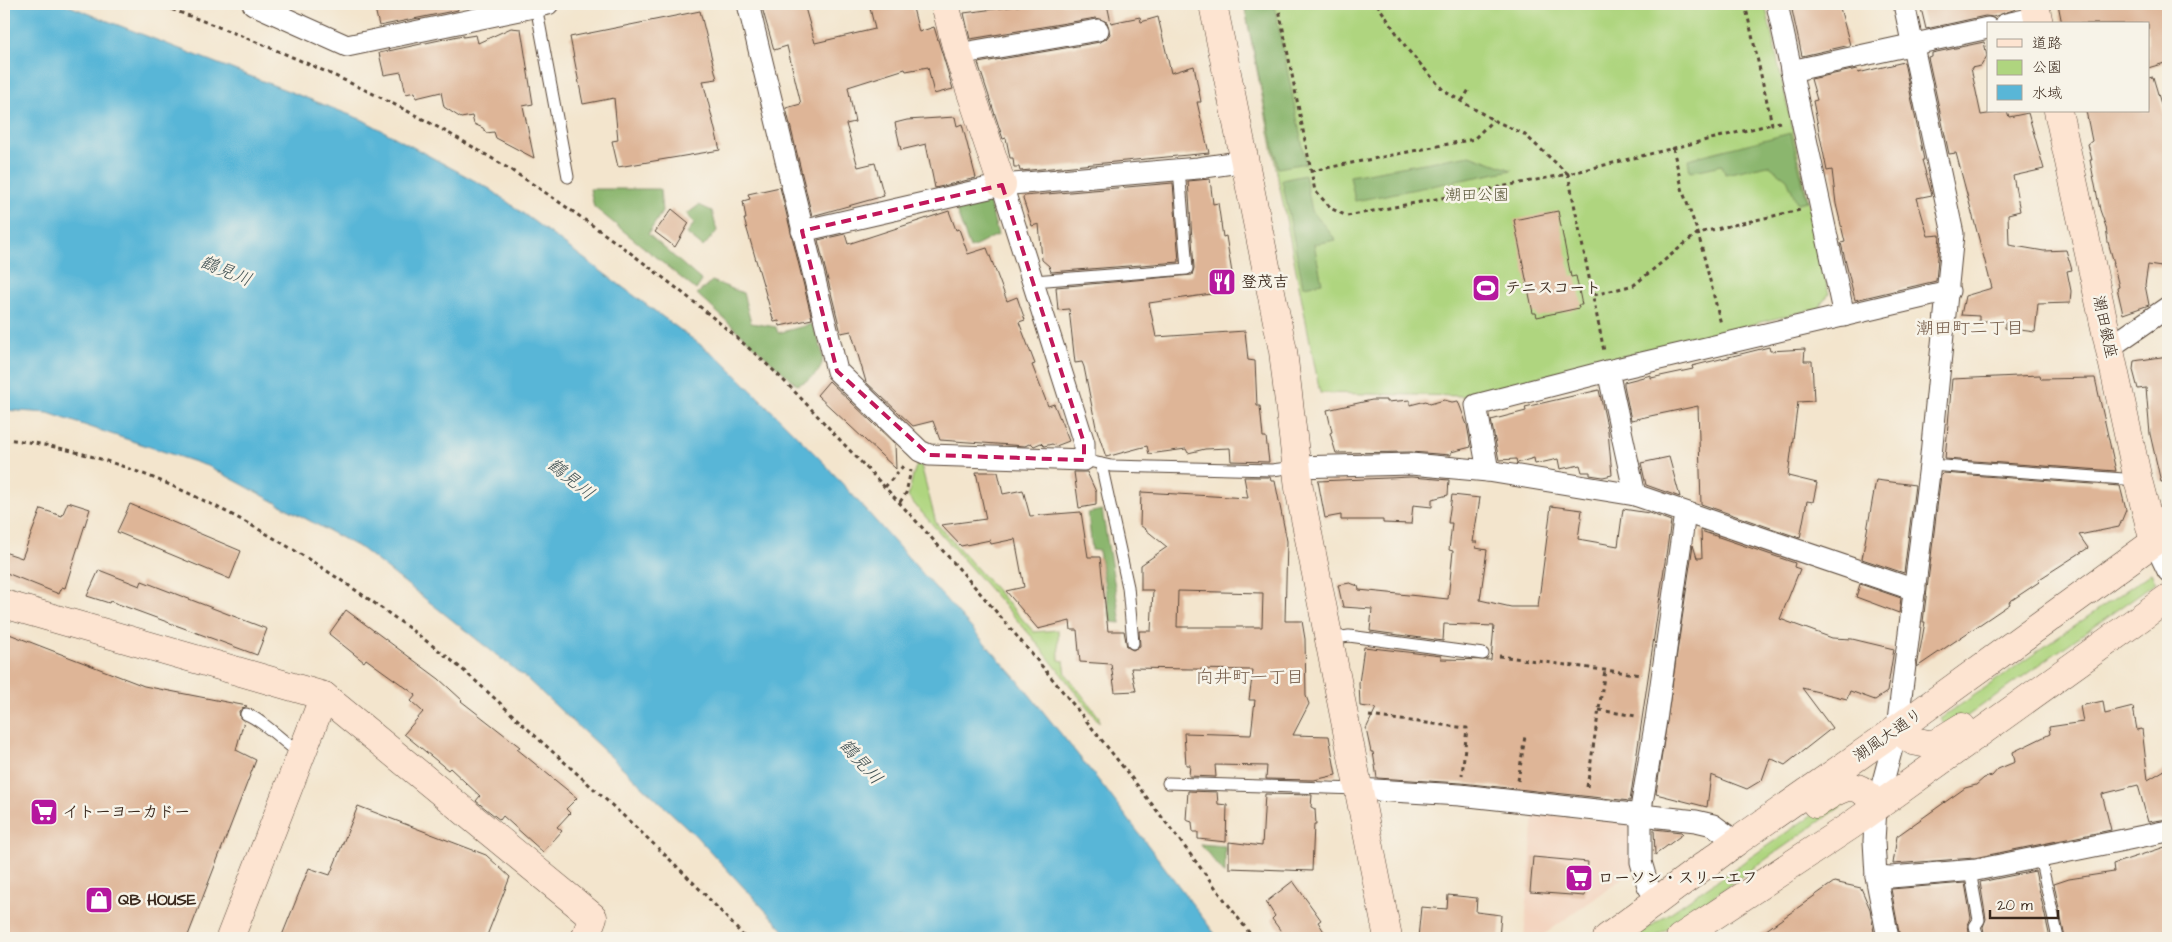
<svg xmlns="http://www.w3.org/2000/svg" width="2172" height="942" viewBox="0 0 2172 942" font-family="'Architects Daughter','Klee One',sans-serif">
<style>
.built{fill:#f3d4bf}
.green{fill:#afd57f;stroke:#75804e}
.forest{fill:#8bb66e;stroke:#637046}
.water{fill:#59b6d7;stroke:#4a707a}
.building{fill:#deb597;fill-rule:evenodd}
.lines{fill:none;stroke-linecap:round;stroke-linejoin:round}
.lane-casing{stroke:#574638;stroke-width:13}
.street-casing{stroke:#574638;stroke-width:23}
.secondary-casing{stroke:#574638;stroke-width:29}
.path{stroke:#574638;stroke-width:3;stroke-dasharray:4 4;stroke-linecap:butt}
.lane{stroke:#fff;stroke-width:11}
.street{stroke:#fff;stroke-width:21}
.secondary{stroke:#fde4d1;stroke-width:28}
.marked{fill:none;stroke:#c2185b;stroke-width:4;stroke-dasharray:10 6;stroke-linejoin:round}
.labels{text-anchor:middle;dominant-baseline:central;stroke-width:5;stroke-linejoin:round;paint-order:stroke}
.park-label{font-size:16px;fill:#585536;stroke:#f7f3e8}
.poi-label{font-size:16px;font-weight:bold;fill:#3b2a1e;stroke:#f7f3e8;text-anchor:start}
.street-label{font-size:16px;fill:#3b2a1e;stroke:#f7f3e8}
.water-label{font-size:18px;font-style:italic;fill:#445456;stroke:#f7f3e8}
.neighbourhood-label{font-size:18px;fill:#745b48;stroke:#f7f3e8}
</style>
<rect width="100%" height="100%" fill="#f7f3e8"/>
<filter id="ink" filterUnits="userSpaceOnUse"><feTurbulence type="fractalNoise" baseFrequency=".02" numOctaves="2"/><feDisplacementMap in="SourceGraphic" scale="10" xChannelSelector="R" yChannelSelector="G"/><feConvolveMatrix kernelMatrix="1 2 1 2 8 2 1 2 1" color-interpolation-filters="sRGB"/></filter>
<filter id="wash" filterUnits="userSpaceOnUse"><feTurbulence type="fractalNoise" baseFrequency=".0096" numOctaves="4" result="noise"/><feDisplacementMap in="SourceGraphic" scale="20" xChannelSelector="R" yChannelSelector="G"/><feGaussianBlur stdDeviation="1.12" result="paint"/><feColorMatrix in="noise" values="0 0 0 0 0 0 0 0 0 0 0 0 0 0 0 0 0 1.4 0 .05"/><feComposite in="paint" operator="in"/></filter>
<g filter="url(#wash)">
<rect width="100%" height="100%" fill="#f3e5cd"/>
<path class="built" d="M 1534,813 L 1634,824 L 1633,871 L 1539,938 L 1524,938 Z"/>
<g class="green">
<path d="M 1244,4 L 1765,4 L 1829,294 L 1818,308 L 1463,396 L 1320,393 Z"/>
<path d="M 918,463 L 921,465 L 936,523 L 1034,632 L 1058,630 L 1059,660 L 1064,661 L 1066,674 L 1099,717 L 1099,722 L 1032,637 L 908,497 C 912,484 911,476 918,463 Z"/>
<path d="M 2151,573 L 2156,582 L 1949,729 L 1940,719 Z"/>
<path d="M 1842,794 L 1846,803 L 1654,938 L 1634,938 Z"/>
</g>
<g class="forest">
<path d="M 1244,4 L 1274,4 L 1306,163 L 1278,168 Z"/>
<path d="M 1791,133 L 1807,201 L 1797,203 L 1787,179 L 1768,165 L 1725,174 L 1722,165 L 1690,172 L 1688,159 Z"/>
<path d="M 1470,155 L 1512,170 L 1355,201 L 1350,176 Z"/>
<path d="M 1305,175 L 1312,211 L 1336,240 L 1314,244 L 1322,283 L 1303,286 L 1282,180 Z"/>
<path d="M 590,189 L 660,189 L 662,212 L 648,234 L 702,281 L 696,290 L 594,207 Z"/>
<path d="M 989,201 L 998,235 C 987,239 981,245 970,248 L 956,210 Z"/>
<path d="M 699,205 L 712,211 L 717,231 L 703,247 L 687,234 L 694,223 L 687,214 Z"/>
<path d="M 712,281 L 743,293 L 751,323 L 776,327 L 778,333 L 812,324 C 824,353 833,371 797,385 L 697,294 Z"/>
<path d="M 1102,510 L 1121,623 L 1111,622 L 1099,551 L 1092,550 L 1088,513 Z"/>
<path d="M 1200,844 L 1225,846 L 1225,874 Z"/>
</g>
<path class="water" d="M 4,4 L 64,4 L 363,120 L 490,189 L 721,360 L 823,462 L 1016,678 L 1107,791 L 1218,938 L 791,938 L 695,835 L 527,679 L 362,549 L 210,467 L 48,413 L 4,410 Z"/>
<g id="blocks">
<g class="building">
<path d="M 374,4 L 457,4 L 458,10 L 379,26 Z"/>
<path d="M 761,4 L 804,4 L 815,43 L 875,29 L 869,4 L 912,4 L 919,32 L 934,27 L 953,89 L 934,94 L 928,67 L 906,71 L 905,69 L 848,87 L 855,122 L 846,124 L 858,167 L 875,163 L 884,196 L 812,216 L 786,108 L 801,104 L 787,46 L 774,50 Z"/>
<path d="M 1032,4 L 1107,4 L 1111,23 L 1140,17 L 1141,22 L 1158,17 L 1171,73 L 1194,66 L 1201,102 L 1197,102 L 1209,153 L 1020,171 L 1019,167 L 1014,167 L 1013,158 L 1010,158 L 1006,138 L 1003,139 L 978,63 L 1100,42 L 1106,39 L 1110,34 L 1107,22 L 1096,18 L 970,39 L 964,13 Z"/>
<path d="M 1797,4 L 1839,4 L 1850,45 L 1802,56 L 1792,10 L 1798,9 Z"/>
<path d="M 1920,4 L 2016,4 L 2016,9 L 1993,17 L 1985,16 L 1926,29 Z"/>
<path d="M 2058,4 L 2168,4 L 2168,62 L 2148,68 L 2148,24 L 2062,24 Z"/>
<path d="M 700,11 L 717,79 L 703,81 L 720,150 L 618,167 L 612,141 L 618,140 L 614,98 L 583,104 L 570,37 Z"/>
<path d="M 511,28 L 521,29 L 533,104 L 523,106 L 534,158 L 496,138 L 494,132 L 486,133 L 483,128 L 474,124 L 472,116 L 461,118 L 444,107 L 441,92 L 416,98 L 415,92 L 406,94 L 401,72 L 384,75 L 379,53 L 463,35 L 463,37 L 476,35 L 478,43 Z"/>
<path d="M 1984,42 L 1987,56 L 1981,66 L 1971,68 L 1981,115 L 2007,111 L 2009,117 L 2028,113 L 2044,169 L 2013,176 L 2020,211 L 2008,214 L 2009,245 L 2044,251 L 2066,250 L 2072,270 L 2067,271 L 2071,291 L 2070,303 L 2038,304 L 2035,332 L 2005,328 L 2005,321 L 1979,321 L 1979,316 L 1961,315 L 1965,296 L 1992,288 L 1956,153 L 1949,154 L 1928,57 L 1932,56 L 1932,53 Z"/>
<path d="M 1904,62 L 1924,160 L 1922,160 L 1932,195 L 1917,198 L 1928,236 L 1940,235 L 1936,281 L 1855,300 L 1841,243 L 1845,242 L 1836,204 L 1832,170 L 1827,171 L 1813,101 L 1817,100 L 1811,79 L 1857,69 L 1858,73 Z"/>
<path d="M 2153,77 L 2164,114 L 2168,114 L 2168,268 L 2148,265 L 2145,285 L 2149,305 L 2123,314 L 2117,288 L 2119,287 L 2113,262 L 2114,263 L 2108,242 L 2106,227 L 2100,210 L 2090,160 L 2092,160 L 2088,144 L 2092,141 L 2086,111 L 2148,111 L 2148,78 Z"/>
<path d="M 955,117 L 957,126 L 962,124 L 976,178 L 935,188 L 926,144 L 901,150 L 895,123 L 907,120 Z"/>
<path d="M 1210,179 L 1213,204 L 1218,203 L 1223,237 L 1226,236 L 1233,279 L 1230,279 L 1232,291 L 1149,303 L 1156,337 L 1245,331 L 1248,360 L 1255,361 L 1257,406 L 1260,406 L 1263,437 L 1266,437 L 1269,462 L 1231,461 L 1230,448 L 1205,449 L 1188,453 L 1186,449 L 1149,454 L 1147,446 L 1106,457 L 1096,427 L 1084,367 L 1082,362 L 1075,363 L 1069,309 L 1058,310 L 1056,287 L 1192,275 L 1194,268 L 1188,181 Z"/>
<path d="M 1173,183 L 1179,262 L 1051,272 L 1049,266 L 1042,260 L 1039,224 L 1032,226 L 1023,199 L 1024,196 Z"/>
<path d="M 780,187 L 812,319 L 780,326 L 779,321 L 774,322 L 744,219 L 746,219 L 743,201 L 750,199 L 748,194 Z"/>
<path d="M 672,209 L 689,223 L 675,247 L 655,232 Z"/>
<path d="M 949,211 L 956,230 L 959,229 L 968,254 L 987,248 L 1007,301 L 1017,297 L 1025,320 L 1019,322 L 1035,364 L 1032,365 L 1048,406 L 1054,404 L 1069,441 L 1056,446 L 1052,444 L 1044,446 L 1041,443 L 1034,446 L 1031,443 L 1025,446 L 940,440 L 933,421 L 913,426 L 866,382 L 851,331 L 841,333 L 818,240 L 845,234 L 848,244 Z"/>
<path d="M 1558,211 L 1571,277 L 1576,276 L 1582,305 L 1578,305 L 1579,308 L 1537,317 L 1536,313 L 1533,313 L 1514,220 Z"/>
<path d="M 1769,347 L 1770,351 L 1805,349 L 1804,361 L 1812,361 L 1814,401 L 1798,402 L 1788,476 L 1817,483 L 1813,502 L 1807,501 L 1800,538 L 1701,504 L 1698,406 L 1631,420 L 1624,385 L 1624,382 L 1651,375 L 1651,378 L 1693,369 L 1692,366 Z"/>
<path d="M 2168,356 L 2168,481 L 2161,482 L 2150,434 L 2146,388 L 2138,389 L 2133,370 L 2134,361 Z"/>
<path d="M 2040,375 L 2041,379 L 2095,378 L 2116,471 L 1945,459 L 1952,379 Z"/>
<path d="M 829,381 L 895,444 L 896,469 L 817,395 Z"/>
<path d="M 1599,390 L 1608,431 L 1612,475 L 1603,477 L 1590,475 L 1590,472 L 1582,472 L 1580,465 L 1560,469 L 1558,459 L 1535,464 L 1534,458 L 1517,463 L 1516,459 L 1499,460 L 1491,420 L 1526,411 L 1525,407 Z"/>
<path d="M 1372,400 L 1387,400 L 1387,402 L 1410,400 L 1410,405 L 1426,401 L 1430,404 L 1444,400 L 1452,402 L 1458,401 L 1467,425 L 1471,447 L 1451,452 L 1451,455 L 1411,452 L 1336,453 L 1330,433 L 1332,432 L 1327,410 Z"/>
<path d="M 1669,457 L 1680,497 L 1646,485 L 1641,463 Z"/>
<path d="M 976,472 L 998,472 L 1003,494 L 1023,490 L 1030,516 L 1081,512 L 1088,557 L 1100,557 L 1108,631 L 1124,631 L 1127,647 L 1133,650 L 1140,646 L 1139,631 L 1151,631 L 1153,590 L 1141,590 L 1141,565 L 1167,547 L 1140,525 L 1141,492 L 1248,498 L 1244,477 L 1270,477 L 1271,481 L 1275,481 L 1287,541 L 1285,621 L 1302,621 L 1305,639 L 1306,696 L 1309,704 L 1293,735 L 1329,736 L 1336,775 L 1314,780 L 1266,779 L 1267,766 L 1215,765 L 1216,777 L 1189,776 L 1190,765 L 1186,765 L 1184,733 L 1251,735 L 1255,700 L 1249,700 L 1253,670 L 1131,668 L 1136,691 L 1115,692 L 1111,664 L 1080,662 L 1077,630 L 1071,630 L 1070,621 L 1038,629 L 1006,591 L 1024,587 L 1015,539 L 991,544 L 990,540 L 961,546 L 941,525 L 986,519 ZM 1178,591 L 1263,593 L 1262,627 L 1177,627 Z"/>
<path d="M 1074,472 L 1087,472 L 1096,492 L 1096,505 L 1079,508 Z"/>
<path d="M 1943,473 L 2120,486 L 2126,510 L 2119,527 L 2079,535 L 2088,548 L 2038,580 L 2039,582 L 2009,602 L 2010,604 L 1917,667 L 1925,622 L 1923,622 L 1941,475 Z"/>
<path d="M 1411,477 L 1449,480 L 1448,495 L 1432,499 L 1432,507 L 1413,505 L 1411,524 L 1383,523 L 1383,520 L 1341,520 L 1341,515 L 1325,518 L 1318,481 Z"/>
<path d="M 1876,480 L 1915,485 L 1904,573 L 1862,559 Z"/>
<path d="M 1452,495 L 1480,498 L 1473,542 L 1477,542 L 1476,548 L 1487,550 L 1480,600 L 1511,607 L 1538,607 L 1551,506 L 1582,510 L 1578,539 L 1618,546 L 1623,509 L 1649,513 L 1671,521 L 1630,801 L 1461,783 L 1377,778 L 1373,752 L 1371,752 L 1366,729 L 1376,708 L 1360,706 L 1359,683 L 1364,647 L 1441,656 L 1441,659 L 1491,660 L 1494,626 L 1444,624 L 1443,641 L 1370,631 L 1372,609 L 1343,607 L 1338,585 L 1350,583 L 1358,586 L 1359,590 L 1448,599 L 1453,551 L 1449,550 L 1452,523 L 1448,523 Z"/>
<path d="M 68,502 L 90,509 L 65,588 L 62,587 L 59,594 L 4,572 L 4,552 L 22,558 L 41,509 L 62,516 Z"/>
<path d="M 130,504 L 241,551 L 230,579 L 117,532 Z"/>
<path d="M 1701,531 L 1795,563 L 1794,567 L 1800,569 L 1780,619 L 1832,638 L 1852,639 L 1894,649 L 1887,692 L 1875,700 L 1850,691 L 1847,699 L 1802,688 L 1832,728 L 1785,765 L 1770,758 L 1762,780 L 1747,789 L 1711,775 L 1707,807 L 1656,794 L 1693,545 L 1697,558 L 1702,558 Z"/>
<path d="M 99,570 L 140,586 L 142,581 L 267,629 L 257,655 L 110,601 L 109,603 L 87,596 Z"/>
<path d="M 1860,584 L 1901,598 L 1899,613 L 1856,597 Z"/>
<path d="M 346,610 L 439,679 L 462,700 L 461,701 L 520,747 L 517,749 L 577,798 L 566,809 L 570,813 L 557,827 L 562,831 L 543,852 L 503,816 L 500,820 L 476,801 L 480,796 L 450,768 L 448,770 L 404,734 L 423,712 L 411,701 L 416,695 L 366,659 L 364,662 L 329,634 Z"/>
<path d="M 4,632 L 144,686 L 247,706 L 239,711 L 240,718 L 244,721 L 236,750 L 256,760 L 187,938 L 4,938 Z"/>
<path d="M 2103,701 L 2105,714 L 2133,707 L 2137,730 L 2142,729 L 2148,780 L 2168,768 L 2168,819 L 2148,822 L 2138,785 L 2102,794 L 2111,830 L 1974,858 L 1893,864 L 1897,836 L 1965,788 L 1976,785 L 1984,778 L 1992,776 L 1998,769 L 2015,762 L 2013,752 L 2050,734 L 2049,727 L 2083,722 L 2080,706 Z"/>
<path d="M 1188,791 L 1217,792 L 1218,804 L 1227,805 L 1226,842 L 1198,839 L 1198,832 L 1193,832 L 1192,822 L 1186,820 Z"/>
<path d="M 1265,794 L 1312,795 L 1311,807 L 1315,809 L 1316,824 L 1314,824 L 1312,871 L 1229,868 L 1229,842 L 1262,846 Z"/>
<path d="M 358,806 L 486,855 L 510,877 L 486,938 L 281,938 L 309,868 L 330,875 Z"/>
<path d="M 1654,829 L 1681,832 L 1683,834 L 1655,855 Z"/>
<path d="M 2168,846 L 2168,932 L 2153,935 L 2154,938 L 2065,938 L 2054,884 L 2069,879 L 2114,872 L 2113,864 Z"/>
<path d="M 1533,857 L 1588,862 L 1585,896 L 1530,892 Z"/>
<path d="M 2035,871 L 2050,938 L 1985,938 L 1983,927 L 1986,919 L 1980,882 Z"/>
<path d="M 1293,881 L 1321,920 L 1318,922 L 1328,938 L 1286,938 L 1272,919 L 1275,916 L 1266,902 Z"/>
<path d="M 1834,882 L 1861,888 L 1870,909 L 1875,938 L 1755,938 Z"/>
<path d="M 1965,883 L 1971,918 L 1968,925 L 1970,938 L 1900,938 L 1891,889 Z"/>
<path d="M 1448,895 L 1477,898 L 1476,912 L 1501,915 L 1499,938 L 1418,938 L 1421,907 L 1447,909 Z"/>
</g>
</g>
</g>
<g filter="url(#ink)">
<use href="#blocks" fill-opacity="0" stroke="#574638" stroke-width="1"/>
<g class="lines">
<defs>
<g id="lane">
<path d="M 536,6 L 568,177"/>
<path d="M 1034,281 L 1187,269 L 1179,169"/>
<path d="M 1084,460 L 1111,466 L 1272,470 L 1295,467"/>
<path d="M 1101,464 L 1128,587 L 1133,643"/>
<path d="M 1930,465 L 2138,480"/>
<path d="M 1329,639 L 1349,636 L 1483,654"/>
<path d="M 246,714 C 263,720 284,743 301,754"/>
<path d="M 1168,783 L 1358,789"/>
<path d="M 2040,857 L 2058,938"/>
<path d="M 1970,871 L 1979,920 L 1975,926 L 1978,938"/>
</g>
<g id="street">
<path d="M 253,4 L 347,46 L 548,4"/>
<path d="M 748,4 L 837,371 L 920,451 L 929,455 L 1084,460 L 1084,443 L 1002,185"/>
<path d="M 1777,4 L 1844,316"/>
<path d="M 2006,24 L 2038,17"/>
<path d="M 958,54 L 1098,30"/>
<path d="M 1791,71 L 1988,28"/>
<path d="M 802,231 L 1002,185 L 1198,168 L 1246,161"/>
<path d="M 2109,348 L 2168,307"/>
<path d="M 1608,371 L 1635,495"/>
<path d="M 1295,467 L 1411,464 L 1488,471 L 1635,495 L 1915,590"/>
<path d="M 1488,471 L 1476,405 L 1608,371 L 1949,291"/>
<path d="M 2154,542 L 2168,571"/>
<path d="M 1358,789 L 1460,795 L 1696,821 L 1713,825 L 1736,842"/>
<path d="M 1876,876 L 1891,877 L 1976,870 L 2168,831"/>
<path d="M 1657,900 L 1648,886 L 1641,862 L 1641,809 L 1656,720 L 1685,513"/>
<path d="M 1888,938 L 1876,876 L 1874,841 L 1876,808 L 1897,729 L 1930,465 L 1953,234 L 1904,4"/>
</g>
<g id="secondary">
<path d="M 945,4 L 958,54 L 1002,185"/>
<path d="M 1213,4 L 1283,351 L 1299,488 L 1388,938"/>
<path d="M 2035,4 L 2039,24"/>
<path d="M 2058,111 L 2138,480 L 2154,542"/>
<path d="M 4,604 L 324,696 L 593,917 L 585,938"/>
<path d="M 1897,729 L 1913,741 L 1933,745 L 1962,727"/>
<path d="M 1816,804 C 1840,788 1858,774 1876,808"/>
<path d="M 230,938 L 324,696"/>
<path d="M 1607,938 L 1736,842 L 1897,729 L 2168,532"/>
<path d="M 1680,938 L 1850,826 L 2168,598"/>
</g>
</defs>
<use href="#lane" class="lane-casing"/>
<use href="#street" class="street-casing"/>
<use href="#secondary" class="secondary-casing"/>
<g class="path">
<path d="M 157,4 C 298,55 436,116 559,202 C 633,253 707,309 773,370 C 803,399 831,431 860,461 C 1003,610 1130,772 1253,938"/>
<path d="M 1278,4 L 1315,191 L 1332,209 L 1347,216 L 1568,174 L 1604,351"/>
<path d="M 1377,4 L 1408,50 L 1444,91 L 1493,120 L 1524,134 L 1568,174 L 1772,124"/>
<path d="M 1745,4 L 1772,124 L 1780,122"/>
<path d="M 1462,101 L 1470,88"/>
<path d="M 1673,148 L 1683,192 L 1698,233 L 1721,324"/>
<path d="M 1311,171 L 1474,139 L 1493,120"/>
<path d="M 1594,295 L 1634,285 L 1698,233 L 1800,210"/>
<path d="M 4,439 C 160,454 324,562 446,656 C 486,688 523,726 562,760 C 625,817 689,874 745,938"/>
<path d="M 885,487 L 904,465"/>
<path d="M 900,502 L 906,493 L 911,470"/>
<path d="M 1499,656 L 1642,675"/>
<path d="M 1599,710 L 1636,716"/>
<path d="M 1369,716 L 1467,728 L 1462,775"/>
<path d="M 1518,781 L 1525,736"/>
<path d="M 1587,787 L 1605,670"/>
</g>
<use href="#lane" class="lane"/>
<use href="#street" class="street"/>
<use href="#secondary" class="secondary"/>
</g>
</g>
<path class="marked" d="M 1002,185 L 1084,443 L 1084,460 L 929,455 L 837,371 L 802,231 Z"/>
<defs>
<symbol id="restaurant-square" viewBox="-11 -11 22 22"><rect x="-9" y="-9" width="18" height="18" rx="4" fill="#b5179e" stroke="#f7f3e8"/><path d="M-5-6h1v4h1v-4h1v4h1v-4h1v5L-1.5 .5V6h-2V.5L-5-1ZM5-6V6H3V1.5H1.5Q1.5-4 5-6Z" fill="#fff"/></symbol>
<symbol id="stadium-square" viewBox="-11 -11 22 22"><rect x="-9" y="-9" width="18" height="18" rx="4" fill="#b5179e" stroke="#f7f3e8"/><path d="M0-5a6.5 5 0 1 0 0 10a6.5 5 0 1 0 0-10ZM-3.5-1.8h7v3.6h-7Z" fill="#fff"/></symbol>
<symbol id="supermarket-square" viewBox="-11 -11 22 22"><rect x="-9" y="-9" width="18" height="18" rx="4" fill="#b5179e" stroke="#f7f3e8"/><path d="M-6-5.5h2.5l.6 2H6L4.5 2H-2.5L-4.4-4H-6ZM-1.5 3.2a1.3 1.3 0 1 0 .1 0ZM3 3.2a1.3 1.3 0 1 0 .1 0Z" fill="#fff"/></symbol>
<symbol id="shop-square" viewBox="-11 -11 22 22"><rect x="-9" y="-9" width="18" height="18" rx="4" fill="#b5179e" stroke="#f7f3e8"/><path d="M-5-2.5h2.3a2.7 3.5 0 0 1 5.4 0H5L5.5 6h-11ZM-1.5-2.5h3a1.5 2.3 0 0 0-3 0Z" fill="#fff"/></symbol>
</defs>
<g fill-rule="evenodd">
<use href="#restaurant-square" x="1206" y="266" width="32" height="32"/>
<use href="#stadium-square" x="1470" y="272" width="32" height="32"/>
<use href="#supermarket-square" x="28" y="796" width="32" height="32"/>
<use href="#supermarket-square" x="1563" y="862" width="32" height="32"/>
<use href="#shop-square" x="83" y="884" width="32" height="32"/>
</g>
<g class="labels">
<g class="park-label">
<text x="1477" y="195">潮田公園</text>
</g>
<g class="poi-label">
<text x="1241" y="282">登茂吉</text>
<text x="1505" y="288">テニスコート</text>
<text x="63" y="812">イトーヨーカドー</text>
<text x="1598" y="878">ローソン・スリーエフ</text>
<text x="118" y="900">QB HOUSE</text>
</g>
<g class="street-label">
<text transform="translate(2105 327) rotate(78)">潮田銀座</text>
<text transform="translate(1888 735) rotate(-35)">潮風大通り</text>
</g>
<g class="water-label">
<text transform="translate(226 271) rotate(22)">鶴見川</text>
<text transform="translate(571 479) rotate(39)">鶴見川</text>
<text transform="translate(861 762) rotate(48)">鶴見川</text>
</g>
<g class="neighbourhood-label">
<text x="1970" y="328">潮田町二丁目</text>
<text x="1250" y="677">向井町一丁目</text>
</g>
</g>
<rect width="2172" height="942" fill="none" stroke="#f7f3e8" stroke-width="20"/>
<rect x="1987" y="22" width="162" height="90" fill="#f7f3e8" stroke="#aca397"/>
<rect x="1997" y="39" width="25" height="8" fill="#fde4d1" stroke="#aca397"/>
<text x="2032" y="48" font-size="15" fill="#3b2a1e">道路</text>
<rect x="1997" y="60" width="25" height="15" fill="#afd57f" stroke="#aca397"/>
<text x="2032" y="72" font-size="15" fill="#3b2a1e">公園</text>
<rect x="1997" y="85" width="25" height="15" fill="#59b6d7" stroke="#aca397"/>
<text x="2032" y="98" font-size="15" fill="#3b2a1e">水域</text>
<path d="M1990 910v8h68v-8" fill="none" stroke="#3b2a1e" stroke-width="2.5"/>
<text x="1997" y="910" font-size="15" fill="#3b2a1e" stroke="#f7f3e8" stroke-width="4" paint-order="stroke">20 m</text>
</svg>
